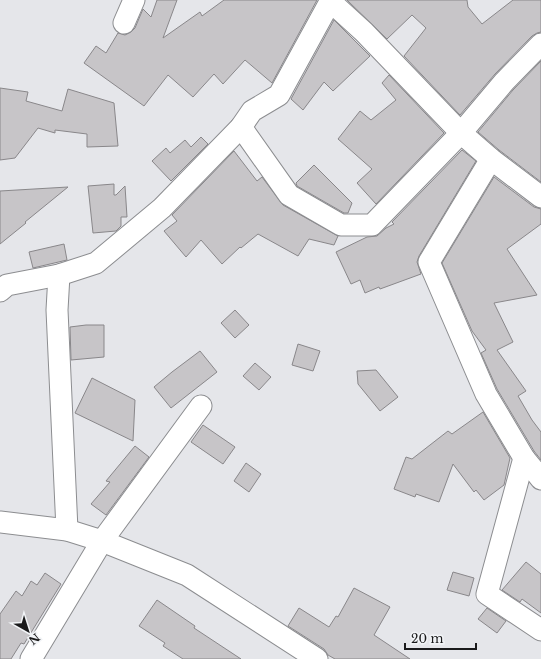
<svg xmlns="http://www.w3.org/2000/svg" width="541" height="659" viewBox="0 0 541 659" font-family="'Libre Baskerville',serif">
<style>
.building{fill:#c7c5c8;stroke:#89878a}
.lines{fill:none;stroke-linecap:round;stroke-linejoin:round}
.street-casing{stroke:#8c8d90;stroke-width:23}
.street{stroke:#fff;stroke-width:21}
</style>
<rect width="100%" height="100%" fill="#e5e6ea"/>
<g class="building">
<path d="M 157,0 L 177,0 L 163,38 L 200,12 L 202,16 L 224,0 L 317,0 L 272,83 L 245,60 L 223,84 L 214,74 L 193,97 L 168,75 L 144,106 L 84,63 L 96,46 L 106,53 L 118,33 L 125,35 L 131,32 L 135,28 L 143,9 L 151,17 Z"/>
<path d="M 347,0 L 467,0 L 468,7 L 482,24 L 513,0 L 541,0 L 541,32 L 537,33 L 532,36 L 495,74 L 460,115 L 404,56 L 426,28 L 412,15 L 387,39 Z"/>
<path d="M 334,20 L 370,56 L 333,91 L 324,82 L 303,110 L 291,99 Z"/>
<path d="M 541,61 L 541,182 L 499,150 L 478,132 L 513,90 Z"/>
<path d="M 389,75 L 444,133 L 376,204 L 357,183 L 372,169 L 338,139 L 360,111 L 371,120 L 396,100 L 382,83 Z"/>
<path d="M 0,88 L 28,92 L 26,101 L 62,111 L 68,89 L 114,103 L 118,146 L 87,147 L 87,134 L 55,130 L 55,133 L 38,128 L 15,158 L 0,160 Z"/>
<path d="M 201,137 L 208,144 L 171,181 L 152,161 L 166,148 L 170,153 L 185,140 L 191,147 Z"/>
<path d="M 462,150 L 476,161 L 419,256 L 417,262 L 421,274 L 380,289 L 379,287 L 365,293 L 360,280 L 351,284 L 336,252 L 367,237 L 377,236 L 386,228 L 394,224 L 392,222 Z"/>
<path d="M 234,151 L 257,181 L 262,177 L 283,205 L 338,236 L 334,245 L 309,239 L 298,256 L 258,234 L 241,248 L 240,247 L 222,264 L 201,240 L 186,257 L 164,231 L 177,221 L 172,215 Z"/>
<path d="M 314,165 L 352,203 L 348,213 L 344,213 L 297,186 L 296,183 Z"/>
<path d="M 494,177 L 534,207 L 541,209 L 541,224 L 507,249 L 537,295 L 494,303 L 513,342 L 497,350 L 526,391 L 518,396 L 532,420 L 541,432 L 541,460 L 534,451 L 497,389 L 481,353 L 486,350 L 472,331 L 442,263 Z"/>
<path d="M 114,184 L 114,195 L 116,195 L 125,186 L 127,217 L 121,217 L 121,226 L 116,231 L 93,233 L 88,186 Z"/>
<path d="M 68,187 L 25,222 L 26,223 L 0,244 L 0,191 Z"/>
<path d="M 64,244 L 67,260 L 33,268 L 29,252 Z"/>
<path d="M 235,310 L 249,325 L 235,338 L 221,323 Z"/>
<path d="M 86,325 L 104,325 L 104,357 L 71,360 L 70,327 Z"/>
<path d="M 298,344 L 320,351 L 313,371 L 292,365 Z"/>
<path d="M 200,351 L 217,372 L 171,408 L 154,387 L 172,372 Z"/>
<path d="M 255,363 L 271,377 L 259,390 L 243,376 Z"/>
<path d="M 376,370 L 398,397 L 380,411 L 358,384 L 357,371 Z"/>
<path d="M 92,378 L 135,400 L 133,441 L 75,413 Z"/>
<path d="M 483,412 L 510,458 L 504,485 L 484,500 L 476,490 L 474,492 L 453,464 L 439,502 L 416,494 L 415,497 L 394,489 L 406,457 L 412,459 L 448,431 L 452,434 Z"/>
<path d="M 203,425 L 235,447 L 223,464 L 191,442 Z"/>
<path d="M 135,446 L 149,457 L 106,515 L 91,504 L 110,482 L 106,481 Z"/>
<path d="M 246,463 L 261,474 L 249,492 L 234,481 Z"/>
<path d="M 526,562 L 541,574 L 541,613 L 522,599 L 520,602 L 502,590 Z"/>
<path d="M 453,572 L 474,578 L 469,596 L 447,590 Z"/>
<path d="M 45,573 L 61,584 L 24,644 L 21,643 L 11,659 L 0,659 L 0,614 L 16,591 L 22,596 L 31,581 L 37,585 Z"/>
<path d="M 354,588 L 390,607 L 374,635 L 410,659 L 335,659 L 328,655 L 324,649 L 288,626 L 299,608 L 329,627 L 336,616 L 338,617 Z"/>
<path d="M 157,600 L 195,626 L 194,628 L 241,659 L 183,659 L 163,646 L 165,643 L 139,626 Z"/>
<path d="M 487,608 L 506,621 L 497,633 L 478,619 Z"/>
</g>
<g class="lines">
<defs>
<g id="street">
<path d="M 330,1 L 364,32 L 461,133 L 491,159 L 541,197"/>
<path d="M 124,23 L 134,0"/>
<path d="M 241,127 L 289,195 L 341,225 L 372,225 L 461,133 L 504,82 L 541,44"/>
<path d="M 491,159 L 429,262 L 486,394 L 524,458 L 541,479"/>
<path d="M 59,275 L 57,310 L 67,530"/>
<path d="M 0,291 L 7,285 L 59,275 L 96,263 L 162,208 L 241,127 L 252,111 L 279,95 L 331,0"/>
<path d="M 524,458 L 487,594 L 541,630"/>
<path d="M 0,522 L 67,530 L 102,541 L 187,575 L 317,659"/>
<path d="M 31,659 L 102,541 L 201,406"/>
</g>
</defs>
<use href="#street" class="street-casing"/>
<use href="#street" class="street"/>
</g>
<g transform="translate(28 631) rotate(141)" stroke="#f2f4f7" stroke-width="3" paint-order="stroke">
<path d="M0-3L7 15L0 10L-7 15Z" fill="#1a1a1b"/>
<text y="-6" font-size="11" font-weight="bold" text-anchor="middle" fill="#1a1a1b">N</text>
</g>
<path d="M405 643v6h71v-6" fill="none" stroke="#1a1a1b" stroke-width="2"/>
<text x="411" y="643" font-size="12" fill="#1a1a1b" stroke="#f2f4f7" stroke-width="3" paint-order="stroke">20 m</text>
</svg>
